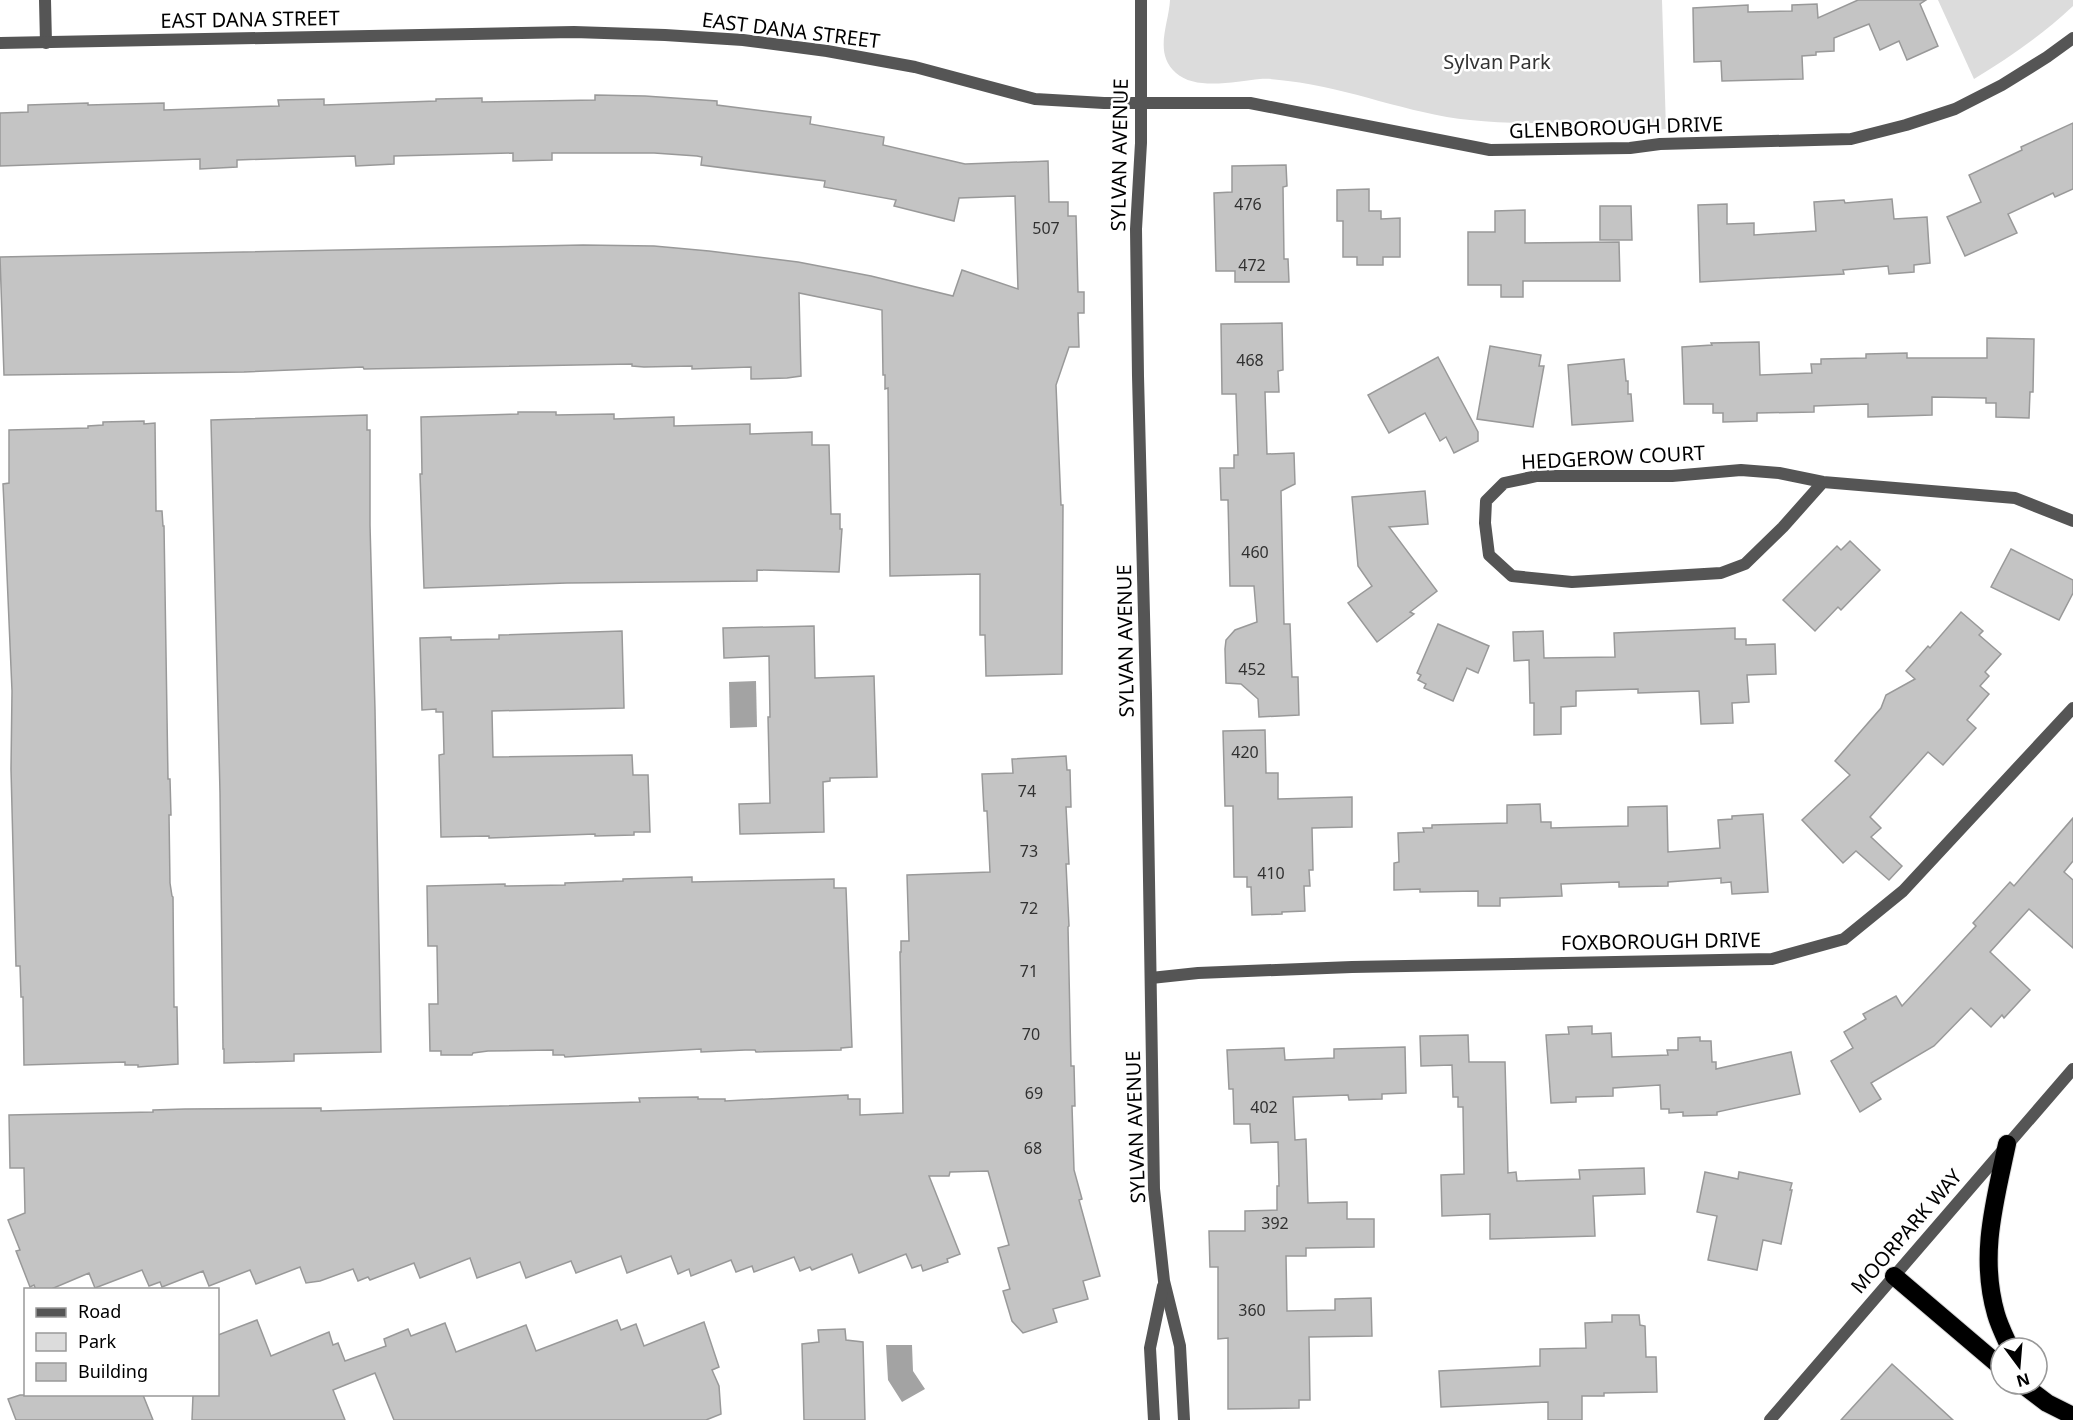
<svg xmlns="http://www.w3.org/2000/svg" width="2073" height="1420" viewBox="0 0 2073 1420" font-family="'Noto Sans',sans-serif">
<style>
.green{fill:#dcdcdc}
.water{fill:#a3a3a3}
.building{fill:#c4c4c4;stroke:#999;stroke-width:1.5}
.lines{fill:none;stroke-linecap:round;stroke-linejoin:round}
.motorway-casing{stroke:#dbdbdb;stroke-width:20}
.minor{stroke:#555;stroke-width:12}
.tertiary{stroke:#555;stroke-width:12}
.motorway{stroke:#000;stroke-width:18}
.labels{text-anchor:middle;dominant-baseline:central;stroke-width:5;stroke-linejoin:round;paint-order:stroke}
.number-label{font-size:16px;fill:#313131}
.street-label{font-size:20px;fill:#000;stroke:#fff}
.park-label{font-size:20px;fill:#333;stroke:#fff}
</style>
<rect width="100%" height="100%" fill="#fff"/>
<g class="green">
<path d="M 1170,0 L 1662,0 L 1666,129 C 1643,132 1636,124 1617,122 C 1603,120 1589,122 1576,122 C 1541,123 1505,124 1470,120 C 1408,114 1350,88 1288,81 C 1279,80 1269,78 1260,79 C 1237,81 1196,91 1176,73 C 1153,53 1169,24 1170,0 Z"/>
<path d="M 1938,0 L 2073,0 L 2073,6 C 2042,35 2010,57 1974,79 Z"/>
</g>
<g class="water">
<path d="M 756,681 L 757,727 L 730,728 L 729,682 Z"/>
<path d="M 886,1345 L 912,1345 L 913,1371 L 925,1389 L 902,1402 L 888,1380 Z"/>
</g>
<g class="building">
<path d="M 1858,0 L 1926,0 L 1920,4 L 1938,46 L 1907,60 L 1899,41 L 1880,50 L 1869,24 L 1834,38 L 1834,51 L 1816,52 L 1816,55 L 1802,56 L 1803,79 L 1722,81 L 1721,61 L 1694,62 L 1693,8 L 1748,5 L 1748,12 L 1792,11 L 1792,5 L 1817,4 L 1818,18 Z"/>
<path d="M 595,95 L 645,96 L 717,101 L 717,105 L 811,117 L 810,124 L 884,137 L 883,145 L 965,164 L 1048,161 L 1049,202 L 1068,202 L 1068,216 L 1076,216 L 1078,292 L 1084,292 L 1084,313 L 1078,313 L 1079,347 L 1069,347 L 1056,385 L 1061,505 L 1063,505 L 1062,674 L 986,676 L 985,635 L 980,635 L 980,574 L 890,576 L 888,388 L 885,389 L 885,375 L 883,375 L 882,310 L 799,293 L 801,376 L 787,378 L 751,379 L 751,367 L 692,369 L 692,366 L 644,367 L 632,366 L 632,364 L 364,369 L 363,367 L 244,372 L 4,375 L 0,257 L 583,245 L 654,246 L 709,251 L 798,262 L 871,276 L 953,296 L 962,270 L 1018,289 L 1015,196 L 959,198 L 954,221 L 894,206 L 896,200 L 824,187 L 825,181 L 701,165 L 702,157 L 697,156 L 654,153 L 552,153 L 552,160 L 513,161 L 513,153 L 394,156 L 394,164 L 356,166 L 355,156 L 237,160 L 237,167 L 200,169 L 200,159 L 0,166 L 0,113 L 28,112 L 28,105 L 88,103 L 88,105 L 164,103 L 164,110 L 279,106 L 278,100 L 324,99 L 324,105 L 436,101 L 436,99 L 482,98 L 482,102 L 595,100 Z"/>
<path d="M 2073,123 L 2073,189 L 2055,197 L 2053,193 L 2008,214 L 2017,233 L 1965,256 L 1947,217 L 1981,202 L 1969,175 L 2022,150 L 2021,147 Z"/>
<path d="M 1286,165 L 1287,186 L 1283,187 L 1284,259 L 1288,259 L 1289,282 L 1235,282 L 1235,271 L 1216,271 L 1214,193 L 1232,192 L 1232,166 Z"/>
<path d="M 1369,189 L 1369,211 L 1381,211 L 1381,219 L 1400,218 L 1400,257 L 1383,257 L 1383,265 L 1357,265 L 1357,257 L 1343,257 L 1343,221 L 1337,221 L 1337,190 Z"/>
<path d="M 1892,199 L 1894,219 L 1927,217 L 1930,263 L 1914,265 L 1914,272 L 1889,274 L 1888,266 L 1843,270 L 1844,274 L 1700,282 L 1698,205 L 1727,204 L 1727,224 L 1754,223 L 1754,235 L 1816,231 L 1814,202 L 1844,200 L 1845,203 Z"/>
<path d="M 1600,206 L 1631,206 L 1632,240 L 1600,240 Z"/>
<path d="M 1525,210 L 1525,243 L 1619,242 L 1620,281 L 1523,281 L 1523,297 L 1501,297 L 1501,285 L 1468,285 L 1468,232 L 1495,232 L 1495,211 Z"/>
<path d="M 1282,323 L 1283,370 L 1278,371 L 1279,392 L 1265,392 L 1267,454 L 1294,453 L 1295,484 L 1281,491 L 1284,624 L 1290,624 L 1292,677 L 1298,677 L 1299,715 L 1259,717 L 1258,699 L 1241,684 L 1226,683 L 1225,649 L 1226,640 L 1235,630 L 1257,622 L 1254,586 L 1230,586 L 1228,500 L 1221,500 L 1220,468 L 1234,468 L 1234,455 L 1238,455 L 1236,394 L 1222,394 L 1221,324 Z"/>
<path d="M 1987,338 L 2034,339 L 2033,392 L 2030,392 L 2029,418 L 1996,417 L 1996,403 L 1986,403 L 1986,398 L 1932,397 L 1932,415 L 1868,417 L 1868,404 L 1814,406 L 1814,412 L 1757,413 L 1757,421 L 1723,422 L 1723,413 L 1713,413 L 1713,404 L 1684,404 L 1682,347 L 1712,345 L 1711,343 L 1759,342 L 1760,375 L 1812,373 L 1811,364 L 1821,364 L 1821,359 L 1866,358 L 1866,354 L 1907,353 L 1907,358 L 1987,358 Z"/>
<path d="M 1490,346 L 1541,355 L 1539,366 L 1544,366 L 1533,427 L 1477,419 Z"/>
<path d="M 1438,357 L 1478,432 L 1478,441 L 1454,453 L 1446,437 L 1440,441 L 1425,413 L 1389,433 L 1368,395 Z"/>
<path d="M 1624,359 L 1626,381 L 1628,381 L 1628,394 L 1631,394 L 1633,421 L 1572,425 L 1568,365 Z"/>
<path d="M 518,412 L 556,412 L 556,415 L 614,414 L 614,419 L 674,417 L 674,426 L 750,424 L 750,434 L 812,432 L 812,445 L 829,445 L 831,514 L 840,514 L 840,529 L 842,529 L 839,572 L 757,570 L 757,581 L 567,583 L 424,588 L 420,474 L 422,474 L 421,417 L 518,414 Z"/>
<path d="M 367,415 L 367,430 L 370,430 L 370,525 L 375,710 L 381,1052 L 294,1054 L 294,1061 L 224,1063 L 224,1049 L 223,1049 L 220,793 L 211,420 Z"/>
<path d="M 144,421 L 144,424 L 155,423 L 156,511 L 162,511 L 163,526 L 164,526 L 168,779 L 170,779 L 171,815 L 169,815 L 170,883 L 172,896 L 173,897 L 174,1007 L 177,1007 L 178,1064 L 138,1067 L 138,1065 L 125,1065 L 125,1062 L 24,1065 L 23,997 L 21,997 L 20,966 L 16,966 L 11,769 L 12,691 L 4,505 L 3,484 L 9,483 L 9,430 L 88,428 L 88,426 L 103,425 L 103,422 Z"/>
<path d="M 1425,491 L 1428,524 L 1389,527 L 1437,591 L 1410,612 L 1414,614 L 1377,642 L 1348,603 L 1372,586 L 1358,566 L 1352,497 Z"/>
<path d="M 1850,541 L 1880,570 L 1841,610 L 1838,607 L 1815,631 L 1783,600 L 1837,546 L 1841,550 Z"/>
<path d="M 2011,549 L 2073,580 L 2073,593 L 2059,620 L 1991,587 Z"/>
<path d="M 1961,612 L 1983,631 L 1979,635 L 2001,654 L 1985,672 L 1989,676 L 1980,686 L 1989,694 L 1967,720 L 1976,728 L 1943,765 L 1928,752 L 1870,817 L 1881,828 L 1871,837 L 1902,866 L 1889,880 L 1856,851 L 1843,863 L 1802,820 L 1850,775 L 1835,761 L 1881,708 L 1886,695 L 1915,679 L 1906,671 L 1928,646 L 1930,648 Z"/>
<path d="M 1438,624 L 1489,646 L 1478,673 L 1467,668 L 1453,701 L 1424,688 L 1426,684 L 1418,680 L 1421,675 L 1417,673 Z"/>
<path d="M 814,626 L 815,678 L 874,676 L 877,777 L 830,778 L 830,781 L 823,782 L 824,832 L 740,834 L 739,804 L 770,803 L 768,717 L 770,717 L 769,656 L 724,658 L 723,628 Z"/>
<path d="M 1735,628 L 1735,639 L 1746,639 L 1746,645 L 1775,644 L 1776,674 L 1747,675 L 1749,702 L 1732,703 L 1733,723 L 1701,724 L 1699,691 L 1638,693 L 1638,689 L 1576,691 L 1576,706 L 1561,707 L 1561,734 L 1534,735 L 1534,703 L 1530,703 L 1529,660 L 1514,661 L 1513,632 L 1543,631 L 1544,658 L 1615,657 L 1614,633 Z"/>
<path d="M 622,631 L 624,708 L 492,711 L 493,757 L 632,755 L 633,775 L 648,775 L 650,832 L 634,832 L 634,835 L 595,836 L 595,834 L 489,838 L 489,836 L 441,837 L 439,755 L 444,754 L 443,712 L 436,712 L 436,709 L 422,710 L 420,638 L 451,637 L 451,640 L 499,639 L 499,635 Z"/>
<path d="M 1265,730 L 1266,773 L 1278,773 L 1278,799 L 1352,797 L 1352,827 L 1312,828 L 1313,870 L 1309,870 L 1310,886 L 1304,886 L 1305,911 L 1282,912 L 1282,914 L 1252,915 L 1251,887 L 1247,887 L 1247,877 L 1234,877 L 1233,806 L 1225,806 L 1223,731 Z"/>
<path d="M 1066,756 L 1067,770 L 1070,770 L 1071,807 L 1066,807 L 1069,864 L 1066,864 L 1069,926 L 1068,927 L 1071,1066 L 1074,1066 L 1075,1106 L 1072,1106 L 1074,1170 L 1082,1199 L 1079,1200 L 1100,1276 L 1083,1281 L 1088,1299 L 1053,1309 L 1057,1322 L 1023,1333 L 1012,1321 L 1003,1291 L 1010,1289 L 998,1248 L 1009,1245 L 988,1171 L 950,1172 L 949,1176 L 929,1176 L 960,1254 L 947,1259 L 948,1262 L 923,1271 L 921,1265 L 912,1268 L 906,1254 L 859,1273 L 852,1254 L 812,1270 L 810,1267 L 800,1271 L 794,1257 L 754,1272 L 752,1266 L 736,1272 L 731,1260 L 691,1276 L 689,1269 L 678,1274 L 671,1256 L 627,1273 L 621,1256 L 576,1273 L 571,1261 L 526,1278 L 520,1262 L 477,1278 L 470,1258 L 420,1278 L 414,1263 L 370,1280 L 368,1277 L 358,1281 L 353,1269 L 320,1281 L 306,1283 L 300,1267 L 256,1284 L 250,1270 L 209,1286 L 203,1271 L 162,1287 L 160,1282 L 149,1286 L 142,1270 L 95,1288 L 89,1273 L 49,1290 L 36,1290 L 34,1285 L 30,1287 L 16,1251 L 20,1250 L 8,1220 L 25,1213 L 24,1168 L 10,1168 L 9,1115 L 153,1112 L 153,1110 L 185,1109 L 321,1108 L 321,1111 L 640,1102 L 639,1098 L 698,1097 L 698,1099 L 725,1099 L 725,1101 L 848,1095 L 848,1099 L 860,1099 L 860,1115 L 903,1113 L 900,952 L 901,952 L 901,941 L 909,941 L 907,875 L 990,872 L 987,811 L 984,811 L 982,774 L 1013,773 L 1012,759 Z"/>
<path d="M 1540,804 L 1541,822 L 1551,822 L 1551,828 L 1628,826 L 1628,807 L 1667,806 L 1668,852 L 1720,848 L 1718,820 L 1732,819 L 1732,816 L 1763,814 L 1768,892 L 1732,894 L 1731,882 L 1721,883 L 1721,878 L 1668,882 L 1668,886 L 1619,887 L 1619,882 L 1561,884 L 1562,896 L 1500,898 L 1500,906 L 1478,906 L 1478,891 L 1420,892 L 1420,889 L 1394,890 L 1394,863 L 1399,862 L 1398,833 L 1424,832 L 1423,828 L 1432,828 L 1432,825 L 1507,823 L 1507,805 Z"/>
<path d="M 2073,818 L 2073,861 L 2064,872 L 2073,880 L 2073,948 L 2029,909 L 1990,952 L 2030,990 L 2004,1018 L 2002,1015 L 1991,1027 L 1971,1008 L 1934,1046 L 1871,1083 L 1881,1099 L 1860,1112 L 1831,1061 L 1853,1048 L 1844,1032 L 1866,1019 L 1863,1014 L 1896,996 L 1902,1006 L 1976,926 L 1973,923 L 2010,882 L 2014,886 Z"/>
<path d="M 692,877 L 692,882 L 834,879 L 834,888 L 846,888 L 852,1047 L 841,1048 L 841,1050 L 756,1052 L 755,1050 L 745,1050 L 701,1052 L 701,1049 L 565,1057 L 564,1055 L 553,1055 L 553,1050 L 488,1051 L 473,1053 L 472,1055 L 441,1055 L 441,1051 L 430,1051 L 429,1004 L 438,1004 L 437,946 L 428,946 L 427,886 L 505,884 L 505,886 L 565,885 L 565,883 L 623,881 L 623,879 Z"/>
<path d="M 1592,1026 L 1592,1034 L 1611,1033 L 1612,1057 L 1668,1055 L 1667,1050 L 1678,1050 L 1678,1038 L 1700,1037 L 1700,1041 L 1711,1041 L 1712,1062 L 1716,1062 L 1716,1069 L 1791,1052 L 1800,1094 L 1717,1112 L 1717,1115 L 1683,1116 L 1683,1112 L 1669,1113 L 1669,1109 L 1661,1109 L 1660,1085 L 1613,1088 L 1613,1096 L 1576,1097 L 1576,1102 L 1551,1103 L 1546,1035 L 1569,1034 L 1568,1027 Z"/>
<path d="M 1468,1035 L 1469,1062 L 1505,1062 L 1508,1173 L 1516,1172 L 1517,1181 L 1580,1179 L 1579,1170 L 1644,1168 L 1645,1194 L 1593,1196 L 1595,1236 L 1490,1239 L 1490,1214 L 1442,1216 L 1441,1175 L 1464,1174 L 1463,1107 L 1458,1107 L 1458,1097 L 1453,1097 L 1452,1065 L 1421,1066 L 1420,1036 Z"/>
<path d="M 1405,1047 L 1406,1093 L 1382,1094 L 1382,1099 L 1349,1100 L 1348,1095 L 1293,1097 L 1295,1140 L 1306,1139 L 1308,1203 L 1347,1202 L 1347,1219 L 1374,1219 L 1374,1247 L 1306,1248 L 1306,1256 L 1286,1256 L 1287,1311 L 1335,1310 L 1335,1299 L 1371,1298 L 1372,1336 L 1309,1337 L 1310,1400 L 1299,1400 L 1299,1408 L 1228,1409 L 1228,1338 L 1218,1339 L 1218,1267 L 1210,1267 L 1209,1231 L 1245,1231 L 1245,1211 L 1277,1210 L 1277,1186 L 1279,1186 L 1278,1142 L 1251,1143 L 1250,1124 L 1234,1124 L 1233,1089 L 1229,1089 L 1227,1050 L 1284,1048 L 1285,1060 L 1334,1058 L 1334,1049 Z"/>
<path d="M 1705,1172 L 1738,1179 L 1739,1172 L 1792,1183 L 1790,1190 L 1792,1190 L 1781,1244 L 1763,1240 L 1757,1270 L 1708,1260 L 1717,1216 L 1697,1212 Z"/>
<path d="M 1612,1315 L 1639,1315 L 1640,1325 L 1645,1326 L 1646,1357 L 1656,1357 L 1657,1392 L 1604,1393 L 1604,1396 L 1582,1396 L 1582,1420 L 1548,1420 L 1548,1402 L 1441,1407 L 1439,1371 L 1540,1366 L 1540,1349 L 1586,1348 L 1585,1323 L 1612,1322 Z"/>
<path d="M 257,1320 L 271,1356 L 329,1332 L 333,1345 L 338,1343 L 345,1361 L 386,1346 L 384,1339 L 408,1329 L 411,1336 L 445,1323 L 456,1352 L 526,1325 L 536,1351 L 617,1320 L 621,1330 L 636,1324 L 644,1346 L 704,1322 L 719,1367 L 712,1370 L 719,1386 L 721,1414 L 706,1420 L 394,1420 L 375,1373 L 333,1390 L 345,1420 L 192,1420 L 193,1395 L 218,1395 L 218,1335 Z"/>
<path d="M 845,1329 L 846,1340 L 863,1342 L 865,1420 L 804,1420 L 802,1344 L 819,1342 L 818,1330 Z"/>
<path d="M 1892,1364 L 1953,1420 L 1841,1420 Z"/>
<path d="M 20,1395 L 143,1395 L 153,1420 L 16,1420 L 8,1399 Z"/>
</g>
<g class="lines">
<defs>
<g id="motorway">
<path d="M 2007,1144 C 1995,1201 1979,1255 1996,1314 C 1999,1325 2005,1337 2010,1348"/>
<path d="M 1894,1276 L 2001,1367"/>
<path d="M 2022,1384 L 2047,1403 L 2073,1416"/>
</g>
</defs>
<use href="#motorway" class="motorway-casing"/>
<g class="minor">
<path d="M 45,0 L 46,43"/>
<path d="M 0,43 L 574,32 L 665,35 L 743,40 L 827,51 L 915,67 L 1035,99 L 1104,103 L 1250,103 L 1490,150 L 1630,148 L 1660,144 L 1851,139 L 1906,125 L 1955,109 L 2002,85 L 2047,57 L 2073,38"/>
<path d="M 1823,482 L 1783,527 L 1745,564 L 1721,573 L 1572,582 L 1512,576 L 1489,555 L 1485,523 L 1486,501 L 1504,483 L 1537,476 L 1672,476 L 1741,470 L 1779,473 L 1823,482 L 2015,498 L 2073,521"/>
<path d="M 1151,978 L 1198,973 L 1352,967 L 1772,959 L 1844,939 L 1903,891 L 2073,708"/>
</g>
<g class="tertiary">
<path d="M 1141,0 L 1141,143 L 1136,229 L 1138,376 L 1146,694 L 1154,1189 L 1164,1281 L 1180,1346 L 1184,1420"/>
<path d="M 1154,1420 L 1150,1348 L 1163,1286"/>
<path d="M 1770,1420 L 2073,1069"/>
</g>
<use href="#motorway" class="motorway"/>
</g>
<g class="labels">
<g class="number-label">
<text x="1248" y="204">476</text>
<text x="1046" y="228">507</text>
<text x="1252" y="265">472</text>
<text x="1250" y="360">468</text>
<text x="1255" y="552">460</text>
<text x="1252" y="669">452</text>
<text x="1245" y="752">420</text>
<text x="1027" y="791">74</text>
<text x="1029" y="851">73</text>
<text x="1271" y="873">410</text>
<text x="1029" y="908">72</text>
<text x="1029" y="971">71</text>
<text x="1031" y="1034">70</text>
<text x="1034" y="1093">69</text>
<text x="1264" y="1107">402</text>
<text x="1033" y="1148">68</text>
<text x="1275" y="1223">392</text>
<text x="1252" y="1310">360</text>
</g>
<g class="street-label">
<text transform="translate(250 19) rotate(-1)">EAST DANA STREET</text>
<text transform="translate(791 30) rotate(7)">EAST DANA STREET</text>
<text transform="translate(1616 127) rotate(-2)">GLENBOROUGH DRIVE</text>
<text transform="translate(1119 155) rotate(-89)">SYLVAN AVENUE</text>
<text transform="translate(1613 457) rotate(-3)">HEDGEROW COURT</text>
<text transform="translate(1125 641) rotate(-91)">SYLVAN AVENUE</text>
<text transform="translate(1661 941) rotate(-1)">FOXBOROUGH DRIVE</text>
<text transform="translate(1135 1127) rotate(-92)">SYLVAN AVENUE</text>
<text transform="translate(1906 1231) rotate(-49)">MOORPARK WAY</text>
</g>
<g class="park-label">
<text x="1497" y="61">Sylvan Park</text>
</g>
</g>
<rect x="24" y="1288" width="195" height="108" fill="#ffffff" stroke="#999999" stroke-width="1.5"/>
<rect x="36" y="1308" width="30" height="9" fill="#555555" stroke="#999999" stroke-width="1.5"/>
<text x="78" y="1318" font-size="18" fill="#000000">Road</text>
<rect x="36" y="1333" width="30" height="18" fill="#dcdcdc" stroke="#999999" stroke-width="1.5"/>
<text x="78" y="1348" font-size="18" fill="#000000">Park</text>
<rect x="36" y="1363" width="30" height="18" fill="#c4c4c4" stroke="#999999" stroke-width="1.5"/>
<text x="78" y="1378" font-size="18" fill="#000000">Building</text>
<g transform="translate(2019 1366) rotate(164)"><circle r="28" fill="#ffffff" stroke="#999999" stroke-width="1.5"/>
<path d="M0-4.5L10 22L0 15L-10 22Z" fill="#000000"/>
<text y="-9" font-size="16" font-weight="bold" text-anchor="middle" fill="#000000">N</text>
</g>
</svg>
